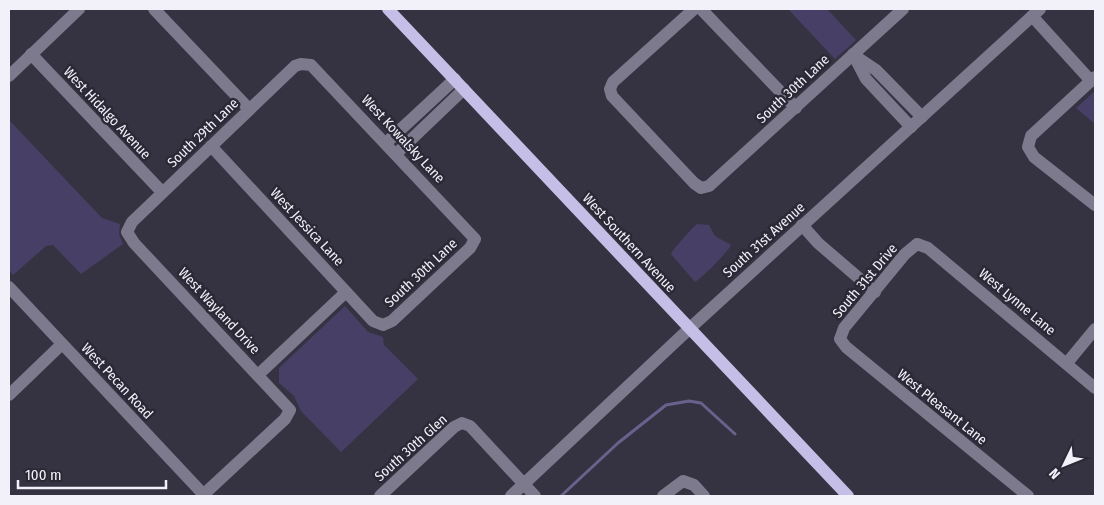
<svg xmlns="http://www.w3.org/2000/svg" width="1104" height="505" viewBox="0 0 1104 505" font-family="'Fira Sans Condensed',sans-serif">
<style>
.green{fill:#473f66}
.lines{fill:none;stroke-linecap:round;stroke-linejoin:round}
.stream{stroke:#6a618c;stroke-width:3}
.minor{stroke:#7d7a8e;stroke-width:12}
.major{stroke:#c5bee7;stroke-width:12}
.labels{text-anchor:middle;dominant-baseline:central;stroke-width:5;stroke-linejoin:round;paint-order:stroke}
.street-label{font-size:14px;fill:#f2f1fa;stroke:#2b2936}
</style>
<rect width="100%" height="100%" fill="#353341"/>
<g class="green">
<path d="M 788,9 L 827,9 L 856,40 L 835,59 Z"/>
<path d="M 1095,91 L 1095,124 L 1076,108 Z"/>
<path d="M 9,120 L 102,218 L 120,224 L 119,234 L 123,244 L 81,274 L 53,245 L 46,246 L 13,275 L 9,270 Z"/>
<path d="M 697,224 L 709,225 L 715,236 L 731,245 C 728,252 702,278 695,282 L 671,254 C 674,248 692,228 697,224 Z"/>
<path d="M 345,306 L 368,332 L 383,337 L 384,345 L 418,379 L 341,452 L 301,411 L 294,396 L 279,383 L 279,368 Z"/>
</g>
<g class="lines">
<path class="stream" d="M 561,496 L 618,443 L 666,405 L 689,401 L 701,403 L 735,434"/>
<g class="minor">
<path d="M 154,9 L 249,109"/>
<path d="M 694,9 L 613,82 L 610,89 L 612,96 L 694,183 L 701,188 L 709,186 L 903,9"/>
<path d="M 701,9 L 796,108"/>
<path d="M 1032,16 L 1091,81"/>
<path d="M 31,54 L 162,192"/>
<path d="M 853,54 L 866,79 L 911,127"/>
<path d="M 855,56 L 876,70 L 922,117"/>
<path d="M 9,76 L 79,9"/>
<path d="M 1095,77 L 1031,136 L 1028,147 L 1034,157 L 1095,205"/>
<path d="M 386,143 L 455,79"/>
<path d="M 396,154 L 464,89"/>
<path d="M 802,225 L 818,243 L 875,292"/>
<path d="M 9,287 L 204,495"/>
<path d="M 1067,363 L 1095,329"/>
<path d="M 258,375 L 346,292"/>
<path d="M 9,395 L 62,344"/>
<path d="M 202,496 L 285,419 L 290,410 L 134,243 L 127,232 L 132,222 L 295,66 L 301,64 L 311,65 L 475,239 L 470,248 L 392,321 L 383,325 L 373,321 L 211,146"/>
<path d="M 380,496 L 454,427 L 462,423 L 470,426 L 535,496"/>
<path d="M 511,496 L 689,329 L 1040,9"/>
<path d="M 663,496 L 683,481 L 694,485 L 704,496"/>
<path d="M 1028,496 L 846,347 L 840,339 L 844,328 L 905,254 L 917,244 L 928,248 L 1095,388"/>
</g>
<path class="major" d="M 388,9 L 848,496"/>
</g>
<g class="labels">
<g class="street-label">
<text transform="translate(793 89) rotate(-43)">South 30th Lane</text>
<text transform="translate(107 113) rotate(47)">West Hidalgo Avenue</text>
<text transform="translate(203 133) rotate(-44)">South 29th Lane</text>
<text transform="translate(403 139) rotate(47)">West Kowalsky Lane</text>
<text transform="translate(307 227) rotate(47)">West Jessica Lane</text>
<text transform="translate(764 240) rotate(-42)">South 31st Avenue</text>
<text transform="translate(629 243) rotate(47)">West Southern Avenue</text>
<text transform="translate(421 273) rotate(-43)">South 30th Lane</text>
<text transform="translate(865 281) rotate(-50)">South 31st Drive</text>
<text transform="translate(1017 302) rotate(40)">West Lynne Lane</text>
<text transform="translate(219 311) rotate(47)">West Wayland Drive</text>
<text transform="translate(117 381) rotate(47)">West Pecan Road</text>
<text transform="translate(942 407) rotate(39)">West Pleasant Lane</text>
<text transform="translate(411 448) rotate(-42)">South 30th Glen</text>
</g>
</g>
<rect width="1104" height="505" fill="none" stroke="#f2f1fa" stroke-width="20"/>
<g transform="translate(1064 465) rotate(227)" stroke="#2b2936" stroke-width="4" paint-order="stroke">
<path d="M0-4L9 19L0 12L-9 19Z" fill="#f2f1fa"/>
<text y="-8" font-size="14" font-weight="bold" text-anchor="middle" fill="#f2f1fa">N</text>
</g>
<path d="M18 480v8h148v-8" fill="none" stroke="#f2f1fa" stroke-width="2.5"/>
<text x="25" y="480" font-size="15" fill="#f2f1fa" stroke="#2b2936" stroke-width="4" paint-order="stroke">100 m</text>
</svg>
